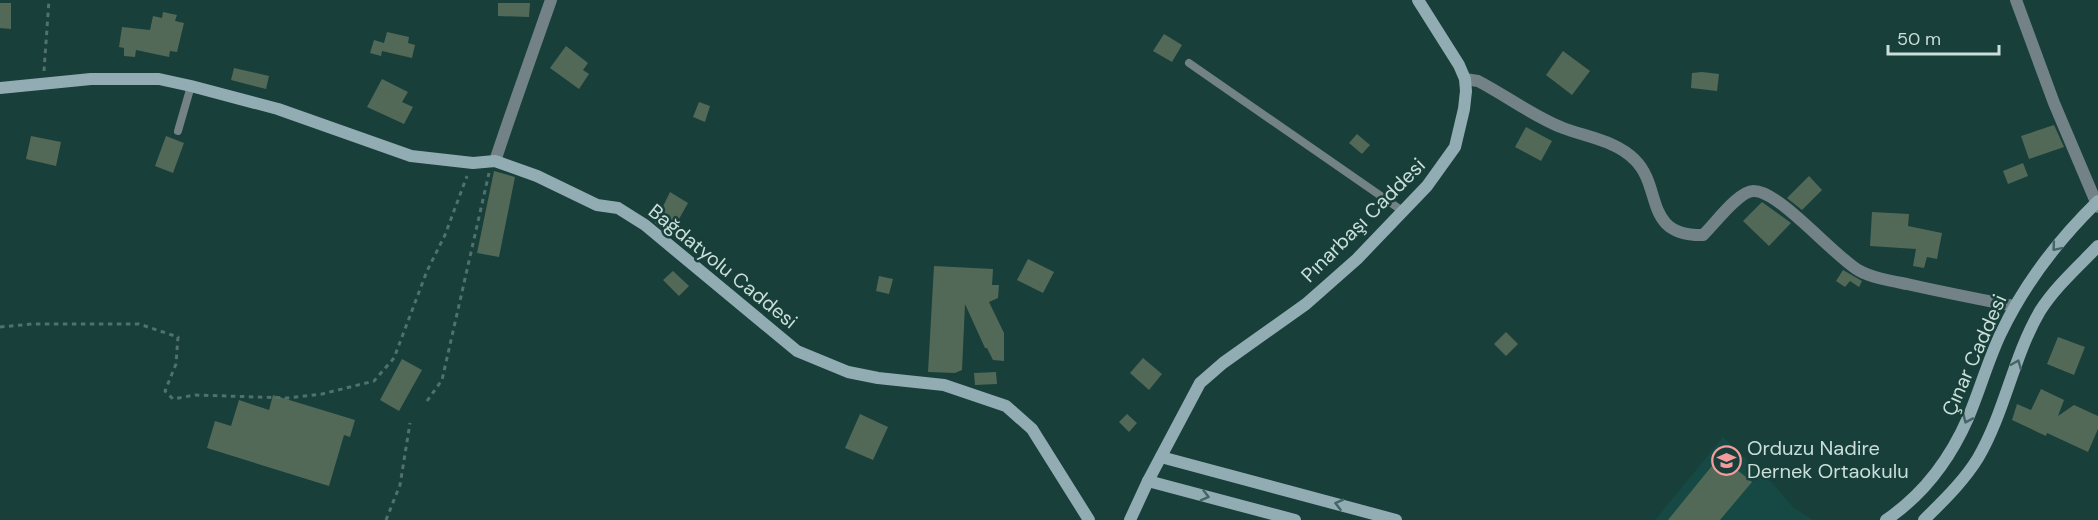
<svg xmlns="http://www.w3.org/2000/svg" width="2098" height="520" viewBox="0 0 2098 520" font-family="'DM Sans',sans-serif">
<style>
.built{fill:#164943}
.building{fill:#536957}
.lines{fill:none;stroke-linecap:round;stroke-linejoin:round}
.path{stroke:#50716c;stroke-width:3;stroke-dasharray:4.5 4.5;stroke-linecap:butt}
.lane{stroke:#728287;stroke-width:8}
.street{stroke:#728287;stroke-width:12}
.secondary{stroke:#92acb4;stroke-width:12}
.oneway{stroke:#436565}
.labels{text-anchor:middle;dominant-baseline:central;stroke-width:5;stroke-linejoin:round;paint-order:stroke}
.street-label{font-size:20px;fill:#cadeda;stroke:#183f3a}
.poi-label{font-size:20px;fill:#cadeda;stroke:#183f3a;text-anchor:start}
</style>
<rect width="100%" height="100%" fill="#183f3a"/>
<path class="built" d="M 1723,437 L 1772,483 L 1794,508 L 1813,520 L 1655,520 Z"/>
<g class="building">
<path d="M 0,3 L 11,3 L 11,29 L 0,28 Z"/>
<path d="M 498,3 L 530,3 L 529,17 L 498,16 Z"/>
<path d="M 163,12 L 177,15 L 175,21 L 184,23 L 177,52 L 170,51 L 169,57 L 136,50 L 135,57 L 124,56 L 124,48 L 119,47 L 122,27 L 150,30 L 153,16 L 162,18 Z"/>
<path d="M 387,32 L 409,37 L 408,43 L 415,45 L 412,58 L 382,51 L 381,56 L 370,53 L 374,40 L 384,43 Z"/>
<path d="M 1164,34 L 1182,45 L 1172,62 L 1153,51 Z"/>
<path d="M 566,46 L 588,63 L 583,70 L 589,74 L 579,89 L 550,68 Z"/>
<path d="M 1563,51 L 1590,71 L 1572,95 L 1546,75 Z"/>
<path d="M 234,68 L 269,76 L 266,89 L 231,80 Z"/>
<path d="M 1702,72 L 1719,74 L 1717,91 L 1691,88 L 1692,73 Z"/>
<path d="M 382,79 L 408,92 L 402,102 L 413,107 L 404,124 L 367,107 Z"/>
<path d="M 699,102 L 710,106 L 705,122 L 693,117 Z"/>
<path d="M 2054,125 L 2064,147 L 2029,159 L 2021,136 Z"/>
<path d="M 1526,127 L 1552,141 L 1541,161 L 1515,147 Z"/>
<path d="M 1357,134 L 1370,145 L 1362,154 L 1349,143 Z"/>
<path d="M 31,136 L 61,142 L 56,166 L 26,159 Z"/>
<path d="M 166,136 L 184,143 L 173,173 L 155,166 Z"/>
<path d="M 2023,163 L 2028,176 L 2008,184 L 2003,171 Z"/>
<path d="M 494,171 L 515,177 L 499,257 L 477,253 Z"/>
<path d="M 1809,176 L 1822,190 L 1802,210 L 1787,198 Z"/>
<path d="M 670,192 L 688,203 L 670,235 L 655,223 Z"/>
<path d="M 1762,202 L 1791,223 L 1769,246 L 1743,221 Z"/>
<path d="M 1872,212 L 1909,214 L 1908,226 L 1942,233 L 1937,259 L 1927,257 L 1924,268 L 1913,266 L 1916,249 L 1870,246 Z"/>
<path d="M 1028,259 L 1054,272 L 1043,293 L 1017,280 Z"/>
<path d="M 934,266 L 993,269 L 992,285 L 999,285 L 998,298 L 989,302 L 1004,333 L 1004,361 L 993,360 L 987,348 L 985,348 L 965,304 L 962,370 L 955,373 L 928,372 Z"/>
<path d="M 1843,270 L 1862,281 L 1859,287 L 1850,281 L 1845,287 L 1836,281 Z"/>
<path d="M 673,271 L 689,286 L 679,296 L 663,280 Z"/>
<path d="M 879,276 L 893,279 L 889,294 L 876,291 Z"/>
<path d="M 1506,332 L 1518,344 L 1506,356 L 1494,344 Z"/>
<path d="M 2058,337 L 2085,347 L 2074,375 L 2047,364 Z"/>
<path d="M 1143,358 L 1162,374 L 1149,390 L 1130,373 Z"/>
<path d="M 402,359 L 422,370 L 399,411 L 380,400 Z"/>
<path d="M 996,372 L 997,384 L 975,385 L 974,373 Z"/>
<path d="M 2041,389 L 2064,400 L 2058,416 L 2074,405 L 2098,416 L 2098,429 L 2088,452 L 2047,433 L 2046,436 L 2012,420 L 2017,404 L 2031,410 Z"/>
<path d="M 273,395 L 355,420 L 350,437 L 344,435 L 329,486 L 207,448 L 215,421 L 231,426 L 239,400 L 269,410 Z"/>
<path d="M 860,414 L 888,427 L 873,460 L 845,448 Z"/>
<path d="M 1127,414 L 1137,423 L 1129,432 L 1119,422 Z"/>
<path d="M 1720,456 L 1752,482 L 1720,520 L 1668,520 Z"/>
</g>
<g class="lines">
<g class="path">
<path d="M 44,71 L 49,0"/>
<path d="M 0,327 L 32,324 L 139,324 L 178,337 L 176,364 L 165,391 L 173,399 L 195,395 L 288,398 L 322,394 L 374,381 L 394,358 L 427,271 L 445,235 L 467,176"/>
<path d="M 427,401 L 442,380 L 489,173"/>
<path d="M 386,520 L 400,485 L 410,423"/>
</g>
<g class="lane">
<path d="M 1189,63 L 1404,212"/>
<path d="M 178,131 L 191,86"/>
</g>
<g class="street">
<path d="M 2016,0 L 2054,103 L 2098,207"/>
<path d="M 1465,79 L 1478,81 C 1507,96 1534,117 1563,128 C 1587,137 1617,141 1635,160 C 1663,188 1643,236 1703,235 C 1714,225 1739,190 1754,191 C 1779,191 1832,254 1858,270 C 1872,278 1891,281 1907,284 C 1942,292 1978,299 2014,306"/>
<path d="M 495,161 C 513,107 532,54 551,0"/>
</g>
<g class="secondary">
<path d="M 0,88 L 91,79 L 159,79 L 191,86 L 278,109 L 411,156 L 473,163 L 495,161 L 537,176 L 597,205 L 618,208 L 645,225 L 797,351 L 848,372 L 878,378 L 944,385 L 1006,406 L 1032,429 L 1089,520"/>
<path d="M 1161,457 L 1396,520"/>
<path d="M 1148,481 L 1295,520"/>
<path d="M 1130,520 L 1148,481 L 1200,383 L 1223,363 L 1306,304 L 1357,259 L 1427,186 L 1455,147 L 1464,109 L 1466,91 L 1465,79 L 1459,65 L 1418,0"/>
<path d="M 1886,520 C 1923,495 1950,459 1968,418 C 1980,390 1988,360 2001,333 C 2025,283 2058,240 2098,201"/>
<path d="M 1924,520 C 1943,501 1964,481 1978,458 C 2005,412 2013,357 2040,311 C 2055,287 2078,267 2098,246"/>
</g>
</g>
<defs><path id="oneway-chevron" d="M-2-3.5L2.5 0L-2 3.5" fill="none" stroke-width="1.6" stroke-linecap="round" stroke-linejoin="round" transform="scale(1.5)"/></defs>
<g class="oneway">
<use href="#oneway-chevron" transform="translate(2056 247) rotate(130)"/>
<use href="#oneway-chevron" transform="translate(2017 364) rotate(-68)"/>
<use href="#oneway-chevron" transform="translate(1967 419) rotate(114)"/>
<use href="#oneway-chevron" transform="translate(1205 496) rotate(15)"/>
<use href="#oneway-chevron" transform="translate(1339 504) rotate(-165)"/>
</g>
<defs>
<symbol id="school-ring" viewBox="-11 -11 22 22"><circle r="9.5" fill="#183f3a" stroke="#f59b9c" stroke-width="1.5"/><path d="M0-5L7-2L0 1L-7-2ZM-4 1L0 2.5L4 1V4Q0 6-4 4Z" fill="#f59b9c"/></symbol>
</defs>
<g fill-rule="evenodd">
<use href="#school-ring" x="1710" y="444" width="33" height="33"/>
</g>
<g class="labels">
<g class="street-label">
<text transform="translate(1363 220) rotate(-45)">Pınarbaşı Caddesi</text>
<text transform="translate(723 266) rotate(39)">Bağdatyolu Caddesi</text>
<text transform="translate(1974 355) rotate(-66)">Çınar Caddesi</text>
</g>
<g class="poi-label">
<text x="1747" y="448">Orduzu Nadire<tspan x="1747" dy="23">Dernek Ortaokulu</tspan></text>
</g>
</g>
<path d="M1888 45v9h111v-9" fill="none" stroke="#cadeda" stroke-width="3"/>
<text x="1897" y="45" font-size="18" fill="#cadeda" stroke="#183f3a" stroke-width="4.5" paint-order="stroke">50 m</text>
</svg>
